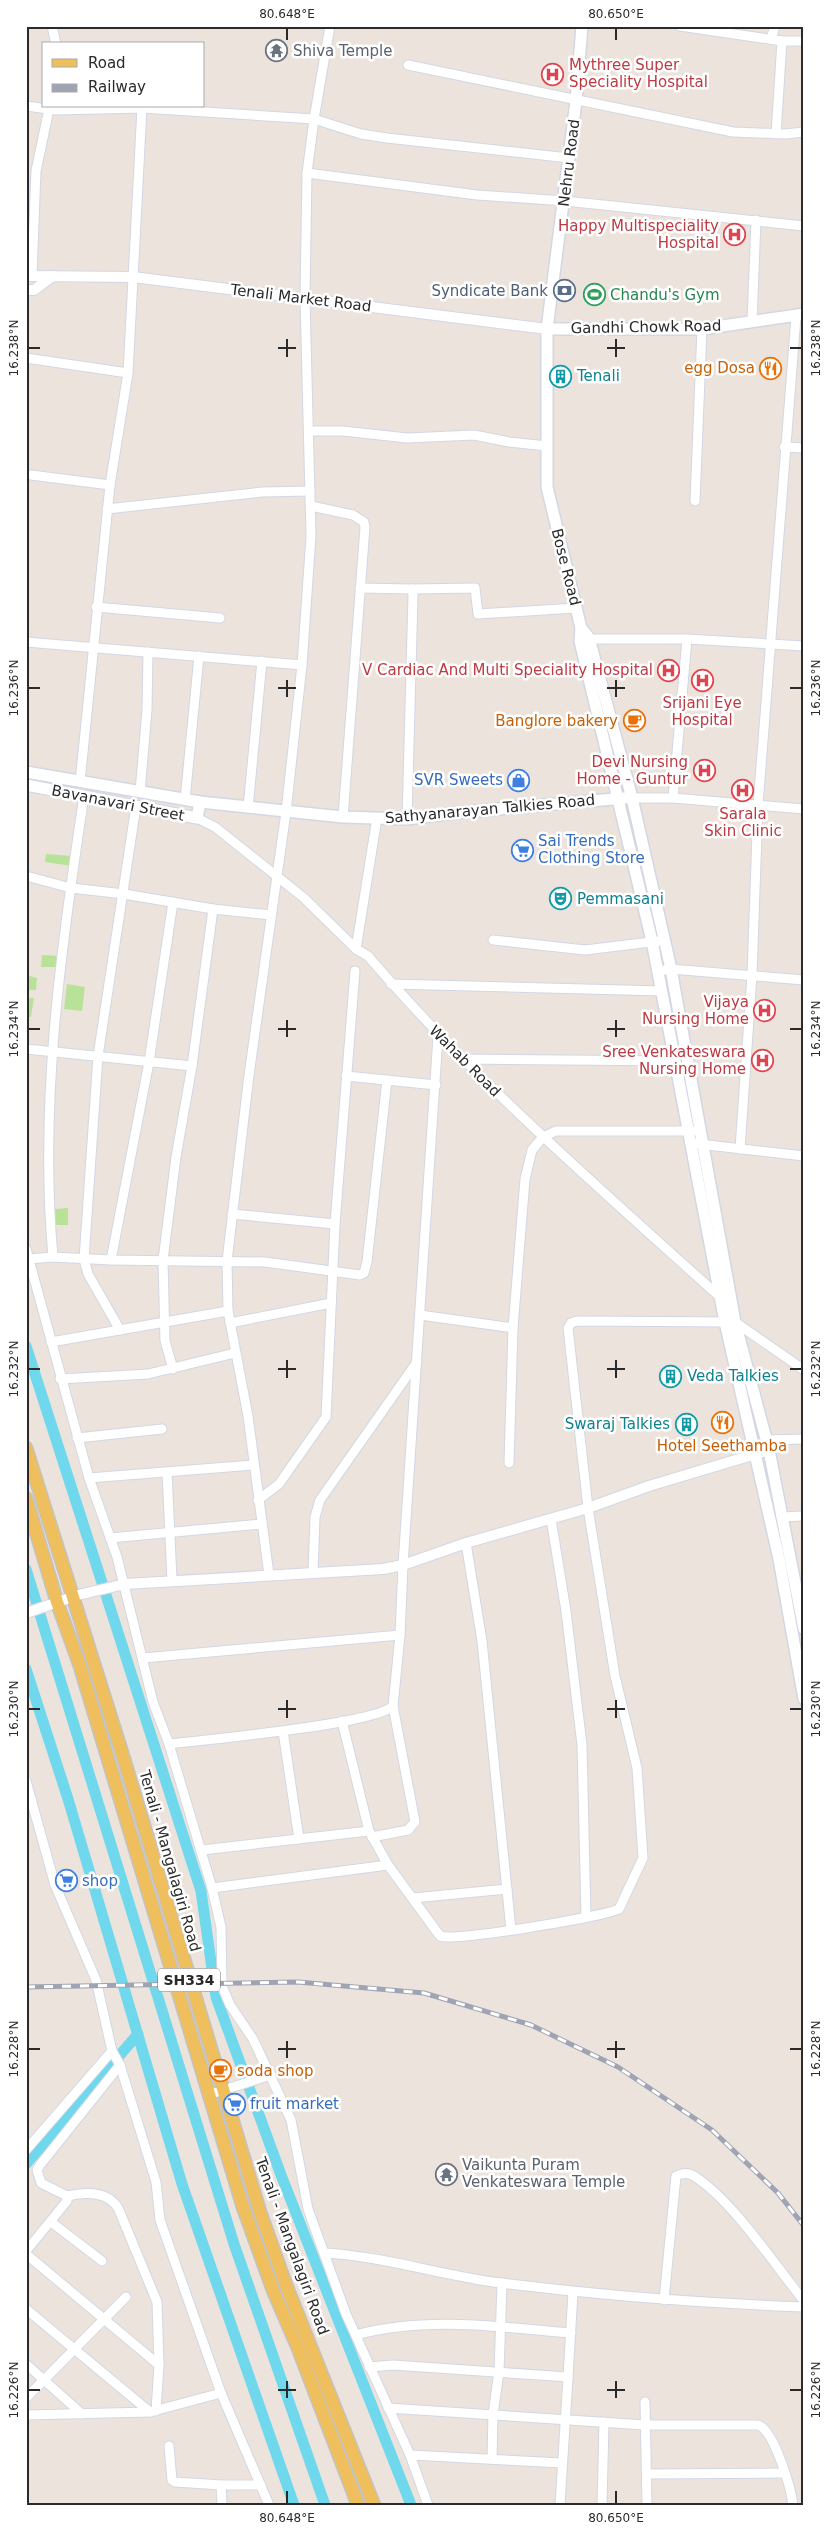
<svg xmlns="http://www.w3.org/2000/svg" width="830" height="2531" viewBox="0 0 830 2531" font-family="'DejaVu Sans',sans-serif">
<style>
.green{fill:#b9e299}
.lines{fill:none;stroke-linecap:round;stroke-linejoin:round}
.canal{stroke:#70d8ed;stroke-width:11}
.minor-casing{stroke:#d2d7e3;stroke-width:11}
.tertiary-casing{stroke:#d2d7e3;stroke-width:12}
.secondary-casing{stroke:#d2d7e3;stroke-width:14}
.primary-casing{stroke:#c3c3c3;stroke-width:15}
.minor{stroke:#fff;stroke-width:9}
.tertiary{stroke:#fff;stroke-width:10}
.secondary{stroke:#fff;stroke-width:11}
.primary{stroke:#efbf5e;stroke-width:12}
.rail-casing{stroke:#9fa4b4;stroke-width:5}
.rail{stroke:#fff;stroke-width:3;stroke-dasharray:9;stroke-linecap:butt}
.ticks{fill:none;stroke:#2a2a2a;stroke-width:2}
.labels{text-anchor:middle;dominant-baseline:central;stroke-width:5;stroke-linejoin:round;paint-order:stroke}
.shield{fill:#fff;stroke:#6a6a6a;stroke-width:1}
.shield-label{font-size:14px;font-weight:bold;fill:#2a2a2a}
.worship-label{font-size:15px;fill:#5b616d;stroke:#fff;text-anchor:start}
.health-label{font-size:15px;fill:#be3a42;stroke:#fff;text-anchor:end}
.street-label{font-size:15px;fill:#2a2a2a;stroke:#fff}
.service-label{font-size:15px;fill:#4e5e75;stroke:#fff;text-anchor:end}
.leisure-label{font-size:15px;fill:#27864d;stroke:#fff;text-anchor:start}
.food-label{font-size:15px;fill:#c56008;stroke:#fff;text-anchor:end}
.culture-label{font-size:15px;fill:#0d838f;stroke:#fff;text-anchor:start}
.shop-label{font-size:15px;fill:#366cbe;stroke:#fff;text-anchor:start}
.neatline{fill:none;stroke:#2a2a2a;stroke-width:2}
.ticks-label{font-size:12px;text-anchor:middle;fill:#2a2a2a}
</style>
<rect width="100%" height="100%" fill="#ece4dc"/>
<g class="green">
<path d="M 46,854 L 73,856 L 72,866 L 45,862 Z"/>
<path d="M 42,955 L 62,956 L 61,967 L 41,967 Z"/>
<path d="M 26,975 L 37,978 L 36,990 L 26,990 Z"/>
<path d="M 67,984 L 85,987 L 82,1011 L 64,1009 Z"/>
<path d="M 27,998 L 34,998 L 31,1017 L 26,1017 Z"/>
<path d="M 68,1208 L 68,1225 L 55,1225 L 55,1209 Z"/>
</g>
<g class="lines">
<g class="canal">
<path d="M 26,1346 L 201,1891 L 216,1997 L 281,2175 L 411,2505"/>
<path d="M 26,1569 L 234,2244 L 325,2505"/>
<path d="M 26,1669 L 68,1799 L 182,2184 L 294,2505"/>
<path d="M 26,2164 L 138,2034"/>
</g>
<defs>
<g id="minor">
<path d="M 52,26 L 56,44"/>
<path d="M 680,26 L 782,41 L 804,41"/>
<path d="M 771,39 L 775,26"/>
<path d="M 408,65 L 733,132 L 785,134 L 804,132"/>
<path d="M 26,106 L 56,110 L 142,108 L 314,119 L 361,134 L 387,138 L 569,158"/>
<path d="M 776,134 L 782,41"/>
<path d="M 307,173 L 477,195 L 565,201 L 804,226"/>
<path d="M 32,275 L 36,171 L 49,109"/>
<path d="M 752,322 L 756,220"/>
<path d="M 26,358 L 128,373"/>
<path d="M 309,431 L 343,431 L 407,438 L 474,435 L 509,442 L 547,446"/>
<path d="M 784,447 L 804,448"/>
<path d="M 31,475 L 110,485"/>
<path d="M 695,501 L 702,329"/>
<path d="M 311,506 L 353,515 L 364,522 L 365,527 L 343,817"/>
<path d="M 107,509 L 262,492 L 310,491"/>
<path d="M 360,588 L 412,589 L 413,595 L 407,819"/>
<path d="M 412,589 L 475,588 L 478,614 L 576,608"/>
<path d="M 96,607 L 220,618"/>
<path d="M 583,639 L 687,639 L 804,646"/>
<path d="M 26,642 L 302,665"/>
<path d="M 80,782 L 110,485 L 128,373 L 142,108"/>
<path d="M 140,792 L 147,710 L 148,652"/>
<path d="M 632,798 L 673,798 L 804,809"/>
<path d="M 673,798 L 687,639"/>
<path d="M 185,800 L 199,656"/>
<path d="M 248,808 L 262,661"/>
<path d="M 197,818 L 215,827 L 304,898 L 356,949 L 368,956 C 475,1081 599,1188 721,1298"/>
<path d="M 26,876 L 71,888 L 124,894 L 213,909 L 271,915"/>
<path d="M 493,940 L 585,950 L 659,941"/>
<path d="M 356,949 L 377,818"/>
<path d="M 658,971 L 671,969 L 804,980"/>
<path d="M 391,984 L 662,991"/>
<path d="M 26,1049 L 192,1066"/>
<path d="M 462,1059 L 675,1061"/>
<path d="M 346,1076 L 436,1085"/>
<path d="M 690,1143 L 804,1156"/>
<path d="M 740,1149 L 752,975 L 758,805 L 796,317"/>
<path d="M 232,1214 L 335,1224"/>
<path d="M 26,1249 L 89,1478 L 117,1557 L 153,1702 L 169,1744 L 212,1888 L 221,1927 L 222,1986 L 230,2005 L 253,2039 L 291,2120 L 308,2209 L 346,2314 L 410,2455 L 428,2505"/>
<path d="M 53,1257 C 39,1104 61,947 84,796"/>
<path d="M 29,1259 L 53,1257 L 111,1260 L 265,1262 L 360,1275 L 364,1273 L 367,1262 L 387,1080"/>
<path d="M 111,1260 L 149,1062 L 173,902"/>
<path d="M 420,1315 L 513,1328"/>
<path d="M 230,1323 L 331,1303"/>
<path d="M 120,1330 L 88,1274 L 84,1259 L 98,1056 L 136,806"/>
<path d="M 51,1342 L 228,1311"/>
<path d="M 173,1369 L 165,1341 L 163,1260 L 176,1157 L 192,1066 L 213,909"/>
<path d="M 60,1379 L 148,1374 L 235,1353"/>
<path d="M 77,1438 L 162,1429"/>
<path d="M 766,1440 L 804,1439"/>
<path d="M 509,1463 L 513,1328 L 525,1179 L 532,1150 L 543,1137 L 556,1131 L 694,1131"/>
<path d="M 167,1472 L 172,1580"/>
<path d="M 89,1478 L 253,1465"/>
<path d="M 258,1500 L 279,1484 L 326,1417 L 335,1224 L 355,971"/>
<path d="M 781,1517 L 804,1516"/>
<path d="M 551,1519 L 566,1611 L 582,1745 L 586,1917"/>
<path d="M 110,1538 L 261,1524"/>
<path d="M 466,1543 L 482,1641 L 511,1930"/>
<path d="M 313,1573 L 315,1517 L 320,1500 L 417,1362"/>
<path d="M 269,1575 L 248,1416 L 228,1311 L 227,1261 L 249,1075 L 286,812 L 302,665 L 311,536 L 305,298 L 307,173 L 314,119 L 330,26"/>
<path d="M 143,1658 L 400,1635"/>
<path d="M 342,1721 L 369,1831 L 388,1865 L 440,1936 C 454,1942 601,1917 619,1909 L 643,1858 L 637,1768 L 615,1676 L 588,1508 L 568,1328 L 571,1323 L 577,1321 L 735,1322 L 804,1370"/>
<path d="M 283,1731 L 299,1839"/>
<path d="M 169,1744 C 205,1740 375,1724 393,1706 L 400,1635 L 403,1565 L 438,1036"/>
<path d="M 26,1781 L 55,1885 L 96,1980 L 112,2051 L 120,2065 L 156,2182 L 160,2220 L 221,2393 L 269,2505"/>
<path d="M 372,1837 L 408,1830 L 415,1822 L 393,1706"/>
<path d="M 202,1850 L 369,1831"/>
<path d="M 212,1888 L 388,1865"/>
<path d="M 413,1898 L 507,1889"/>
<path d="M 208,2095 L 271,2075"/>
<path d="M 26,2150 L 112,2051"/>
<path d="M 67,2196 C 85,2192 109,2190 119,2210 L 157,2302 L 159,2365 L 156,2411"/>
<path d="M 51,2222 L 102,2261"/>
<path d="M 26,2251 L 67,2201 L 67,2196 L 41,2183 L 37,2170 L 40,2165 L 120,2065"/>
<path d="M 324,2253 C 382,2256 436,2274 493,2282 C 596,2295 699,2303 804,2307"/>
<path d="M 26,2254 L 159,2365"/>
<path d="M 664,2300 L 676,2176 C 682,2173 688,2172 694,2176 C 732,2200 775,2265 804,2301"/>
<path d="M 26,2309 L 150,2412"/>
<path d="M 356,2335 C 426,2316 499,2327 571,2333"/>
<path d="M 26,2364 L 82,2414"/>
<path d="M 369,2367 L 393,2365 L 568,2377 L 560,2505"/>
<path d="M 568,2377 L 573,2292"/>
<path d="M 26,2398 L 126,2297"/>
<path d="M 645,2402 L 647,2505"/>
<path d="M 388,2408 L 645,2425 L 758,2425 C 774,2430 791,2488 793,2505"/>
<path d="M 26,2415 L 150,2412 L 221,2393"/>
<path d="M 169,2446 L 172,2480 L 175,2482 L 221,2485"/>
<path d="M 410,2455 L 562,2463"/>
<path d="M 492,2459 L 493,2414 L 499,2372 L 502,2283"/>
<path d="M 647,2474 L 784,2473"/>
<path d="M 222,2505 L 221,2485 L 261,2485"/>
<path d="M 602,2505 L 604,2422"/>
</g>
<g id="tertiary">
<path d="M 26,276 L 133,277 L 547,329"/>
<path d="M 26,290 L 34,290 L 53,276"/>
<path d="M 26,1613 L 78,1595 L 125,1584 L 383,1569 L 403,1565 L 466,1543 L 588,1508 L 649,1486 L 769,1450"/>
</g>
<g id="secondary">
<path d="M 582,26 L 576,101 L 547,329 L 547,487 L 581,628 L 589,638 L 632,798 L 671,969 L 735,1322 L 769,1450 L 804,1629"/>
<path d="M 547,329 L 702,329 L 804,314"/>
<path d="M 581,628 L 580,641 L 652,941 L 725,1322 L 779,1559 L 804,1699"/>
<path d="M 26,772 L 200,802 L 343,817 L 407,819 L 454,813 L 625,798"/>
<path d="M 26,785 L 197,818 L 200,802"/>
</g>
<g id="primary">
<path d="M 26,1448 L 123,1756 L 260,2212 L 286,2285 L 374,2505"/>
<path d="M 26,1498 L 57,1602 L 80,1666 L 243,2207 L 273,2290 L 298,2348 L 358,2505"/>
</g>
</defs>
<use href="#minor" class="minor-casing"/>
<use href="#tertiary" class="tertiary-casing"/>
<use href="#secondary" class="secondary-casing"/>
<use href="#primary" class="primary-casing"/>
<use href="#minor" class="minor"/>
<use href="#tertiary" class="tertiary"/>
<use href="#secondary" class="secondary"/>
<use href="#primary" class="primary"/>
<defs>
<path id="rail" d="M 26,1987 L 298,1982 L 424,1993 L 531,2025 L 618,2067 L 712,2130 L 778,2193 L 804,2226"/>
</defs>
<use href="#rail" class="rail-casing"/>
<use href="#rail" class="rail"/>
</g>
<path class="ticks" d="M 287,28 L 287,40M 616,28 L 616,40M 287,339 L 287,357M 616,339 L 616,357M 28,348 L 40,348M 278,348 L 296,348M 607,348 L 625,348M 790,348 L 802,348M 287,680 L 287,697M 616,680 L 616,697M 28,688 L 40,688M 278,688 L 296,688M 607,688 L 625,688M 790,688 L 802,688M 287,1020 L 287,1037M 616,1020 L 616,1037M 28,1029 L 40,1029M 278,1029 L 296,1029M 607,1029 L 625,1029M 790,1029 L 802,1029M 287,1360 L 287,1378M 616,1360 L 616,1378M 28,1369 L 40,1369M 278,1369 L 296,1369M 607,1369 L 625,1369M 790,1369 L 802,1369M 287,1700 L 287,1718M 616,1700 L 616,1718M 28,1709 L 40,1709M 278,1709 L 296,1709M 607,1709 L 625,1709M 790,1709 L 802,1709M 287,2041 L 287,2058M 616,2041 L 616,2058M 28,2049 L 40,2049M 278,2049 L 296,2049M 607,2049 L 625,2049M 790,2049 L 802,2049M 287,2381 L 287,2398M 616,2381 L 616,2398M 28,2390 L 40,2390M 278,2390 L 296,2390M 607,2390 L 625,2390M 790,2390 L 802,2390M 287,2491 L 287,2504M 616,2491 L 616,2504"/>
<defs>
<symbol id="temple-ring" viewBox="-11 -11 22 22"><circle r="9.5" fill="#fff" stroke="#6b7280" stroke-width="1.5"/><path d="M0-6L5-2H3V0L6.5 2.5H4V6H1.5V3h-3V6H-4V2.5H-6.5L-3 0V-2H-5Z" fill="#6b7280"/></symbol>
<symbol id="hospital-ring" viewBox="-11 -11 22 22"><circle r="9.5" fill="#fff" stroke="#e0444e" stroke-width="1.5"/><path d="M-5-5h3v3.5h4V-5h3V5h-3V1.5h-4V5h-3Z" fill="#e0444e"/></symbol>
<symbol id="bank-ring" viewBox="-11 -11 22 22"><circle r="9.5" fill="#fff" stroke="#5c6f8a" stroke-width="1.5"/><path d="M-6-4H6V4H-6ZM0-2.3a2.3 2.3 0 1 0 0 4.6a2.3 2.3 0 1 0 0-4.6Z" fill="#5c6f8a"/></symbol>
<symbol id="stadium-ring" viewBox="-11 -11 22 22"><circle r="9.5" fill="#fff" stroke="#2e9e5b" stroke-width="1.5"/><path d="M0-5a6.5 5 0 1 0 0 10a6.5 5 0 1 0 0-10ZM-3.5-1.8h7v3.6h-7Z" fill="#2e9e5b"/></symbol>
<symbol id="restaurant-ring" viewBox="-11 -11 22 22"><circle r="9.5" fill="#fff" stroke="#e8710a" stroke-width="1.5"/><path d="M-5-6h1v4h1v-4h1v4h1v-4h1v5L-1.5 .5V6h-2V.5L-5-1ZM5-6V6H3V1.5H1.5Q1.5-4 5-6Z" fill="#e8710a"/></symbol>
<symbol id="building-ring" viewBox="-11 -11 22 22"><circle r="9.5" fill="#fff" stroke="#0f9aa8" stroke-width="1.5"/><path d="M-4-6H4V6H1V3H-1V6H-4ZM-2.5-4.3h1.7v1.8h-1.7ZM.8-4.3h1.7v1.8H.8ZM-2.5-1h1.7V.8h-1.7ZM.8-1h1.7V.8H.8Z" fill="#0f9aa8"/></symbol>
<symbol id="cafe-ring" viewBox="-11 -11 22 22"><circle r="9.5" fill="#fff" stroke="#e8710a" stroke-width="1.5"/><path d="M-5.5-4.5H6V0H3Q3 3.5 0 3.5H-2.5Q-5.5 3.5-5.5 0ZM3-3.2v2h1.7v-2ZM-6 4.5H4V6H-6Z" fill="#e8710a"/></symbol>
<symbol id="shop-ring" viewBox="-11 -11 22 22"><circle r="9.5" fill="#fff" stroke="#3f7fe0" stroke-width="1.5"/><path d="M-5-2.5h2.3a2.7 3.5 0 0 1 5.4 0H5L5.5 6h-11ZM-1.5-2.5h3a1.5 2.3 0 0 0-3 0Z" fill="#3f7fe0"/></symbol>
<symbol id="supermarket-ring" viewBox="-11 -11 22 22"><circle r="9.5" fill="#fff" stroke="#3f7fe0" stroke-width="1.5"/><path d="M-6-5.5h2.5l.6 2H6L4.5 2H-2.5L-4.4-4H-6ZM-1.5 3.2a1.3 1.3 0 1 0 .1 0ZM3 3.2a1.3 1.3 0 1 0 .1 0Z" fill="#3f7fe0"/></symbol>
<symbol id="theatre-ring" viewBox="-11 -11 22 22"><circle r="9.5" fill="#fff" stroke="#0f9aa8" stroke-width="1.5"/><path d="M-5-5.5Q0-4 5-5.5V0Q5 5 0 6Q-5 5-5 0ZM-3.3-2.5H-1v1.5H-3.3ZM1-2.5H3.3v1.5H1ZM-2.8 1Q0 5.5 2.8 1Z" fill="#0f9aa8"/></symbol>
</defs>
<g fill-rule="evenodd">
<use href="#temple-ring" x="264" y="38" width="25" height="25"/>
<use href="#hospital-ring" x="540" y="62" width="25" height="25"/>
<use href="#hospital-ring" x="722" y="222" width="25" height="25"/>
<use href="#bank-ring" x="552" y="278" width="25" height="25"/>
<use href="#stadium-ring" x="582" y="282" width="25" height="25"/>
<use href="#restaurant-ring" x="758" y="356" width="25" height="25"/>
<use href="#building-ring" x="548" y="364" width="25" height="25"/>
<use href="#hospital-ring" x="656" y="658" width="25" height="25"/>
<use href="#hospital-ring" x="690" y="668" width="25" height="25"/>
<use href="#cafe-ring" x="622" y="708" width="25" height="25"/>
<use href="#hospital-ring" x="692" y="758" width="25" height="25"/>
<use href="#shop-ring" x="506" y="768" width="25" height="25"/>
<use href="#hospital-ring" x="730" y="778" width="25" height="25"/>
<use href="#supermarket-ring" x="510" y="838" width="25" height="25"/>
<use href="#theatre-ring" x="548" y="886" width="25" height="25"/>
<use href="#hospital-ring" x="752" y="998" width="25" height="25"/>
<use href="#hospital-ring" x="750" y="1048" width="25" height="25"/>
<use href="#building-ring" x="658" y="1364" width="25" height="25"/>
<use href="#restaurant-ring" x="710" y="1410" width="25" height="25"/>
<use href="#building-ring" x="674" y="1412" width="25" height="25"/>
<use href="#supermarket-ring" x="54" y="1868" width="25" height="25"/>
<use href="#cafe-ring" x="208" y="2058" width="25" height="25"/>
<use href="#supermarket-ring" x="222" y="2092" width="25" height="25"/>
<use href="#temple-ring" x="434" y="2162" width="25" height="25"/>
</g>
<g class="labels">
<rect class="shield" x="158" y="1968.5" width="62" height="23" rx="4"/>
<g class="shield-label">
<text x="189" y="1980">SH334</text>
</g>
<g class="worship-label">
<text x="293" y="51">Shiva Temple</text>
<text x="462" y="2165">Vaikunta Puram<tspan x="462" dy="17">Venkateswara Temple</tspan></text>
</g>
<g class="health-label">
<text x="569" y="65" text-anchor="start">Mythree Super<tspan x="569" dy="17">Speciality Hospital</tspan></text>
<text x="719" y="226">Happy Multispeciality<tspan x="719" dy="17">Hospital</tspan></text>
<text x="653" y="670">V Cardiac And Multi Speciality Hospital</text>
<text x="702" y="703" text-anchor="middle">Srijani Eye<tspan x="702" dy="17">Hospital</tspan></text>
<text x="688" y="762">Devi Nursing<tspan x="688" dy="17">Home - Guntur</tspan></text>
<text x="743" y="814" text-anchor="middle">Sarala<tspan x="743" dy="17">Skin Clinic</tspan></text>
<text x="749" y="1002">Vijaya<tspan x="749" dy="17">Nursing Home</tspan></text>
<text x="746" y="1052">Sree Venkateswara<tspan x="746" dy="17">Nursing Home</tspan></text>
</g>
<g class="street-label">
<text transform="translate(569 163) rotate(-83)">Nehru Road</text>
<text transform="translate(301 298) rotate(7)">Tenali Market Road</text>
<text transform="translate(646 327) rotate(-1)">Gandhi Chowk Road</text>
<text transform="translate(566 567) rotate(76)">Bose Road</text>
<text transform="translate(118 803) rotate(11)">Bavanavari Street</text>
<text transform="translate(490 809) rotate(-5)">Sathyanarayan Talkies Road</text>
<text transform="translate(465 1061) rotate(45)">Wahab Road</text>
<text transform="translate(170 1861) rotate(74)">Tenali - Mangalagiri Road</text>
<text transform="translate(292 2246) rotate(70)">Tenali - Mangalagiri Road</text>
</g>
<g class="service-label">
<text x="548" y="291">Syndicate Bank</text>
</g>
<g class="leisure-label">
<text x="610" y="295">Chandu's Gym</text>
</g>
<g class="food-label">
<text x="755" y="368">egg Dosa</text>
<text x="618" y="721">Banglore bakery</text>
<text x="722" y="1446" text-anchor="middle">Hotel Seethamba</text>
<text x="237" y="2071" text-anchor="start">soda shop</text>
</g>
<g class="culture-label">
<text x="577" y="376">Tenali</text>
<text x="577" y="899">Pemmasani</text>
<text x="687" y="1376">Veda Talkies</text>
<text x="670" y="1424" text-anchor="end">Swaraj Talkies</text>
</g>
<g class="shop-label">
<text x="503" y="780" text-anchor="end">SVR Sweets</text>
<text x="538" y="841">Sai Trends<tspan x="538" dy="17">Clothing Store</tspan></text>
<text x="82" y="1881">shop</text>
<text x="250" y="2104">fruit market</text>
</g>
</g>
<rect width="830" height="2531" fill="none" stroke="#ffffff" stroke-width="55"/>
<rect x="42" y="42" width="162" height="65" fill="#ffffff" stroke="#aaaaaa"/>
<rect x="52" y="59" width="25" height="8" fill="#efbf5e" stroke="#aaaaaa"/>
<text x="88" y="68" font-size="15" fill="#2a2a2a">Road</text>
<rect x="52" y="84" width="25" height="8" fill="#9fa4b4" stroke="#aaaaaa"/>
<text x="88" y="92" font-size="15" fill="#2a2a2a">Railway</text>
<rect x="28" y="28" width="774" height="2476" class="neatline"/>
<g class="ticks-label">
<text x="287" y="18">80.648°E</text>
<text x="616" y="18">80.650°E</text>
<text transform="translate(14 348) rotate(-90)" y="4">16.238°N</text>
<text transform="translate(816 348) rotate(-90)" y="4">16.238°N</text>
<text transform="translate(14 688) rotate(-90)" y="4">16.236°N</text>
<text transform="translate(816 688) rotate(-90)" y="4">16.236°N</text>
<text transform="translate(14 1029) rotate(-90)" y="4">16.234°N</text>
<text transform="translate(816 1029) rotate(-90)" y="4">16.234°N</text>
<text transform="translate(14 1369) rotate(-90)" y="4">16.232°N</text>
<text transform="translate(816 1369) rotate(-90)" y="4">16.232°N</text>
<text transform="translate(14 1709) rotate(-90)" y="4">16.230°N</text>
<text transform="translate(816 1709) rotate(-90)" y="4">16.230°N</text>
<text transform="translate(14 2049) rotate(-90)" y="4">16.228°N</text>
<text transform="translate(816 2049) rotate(-90)" y="4">16.228°N</text>
<text transform="translate(14 2390) rotate(-90)" y="4">16.226°N</text>
<text transform="translate(816 2390) rotate(-90)" y="4">16.226°N</text>
<text x="287" y="2522">80.648°E</text>
<text x="616" y="2522">80.650°E</text>
</g>
</svg>
